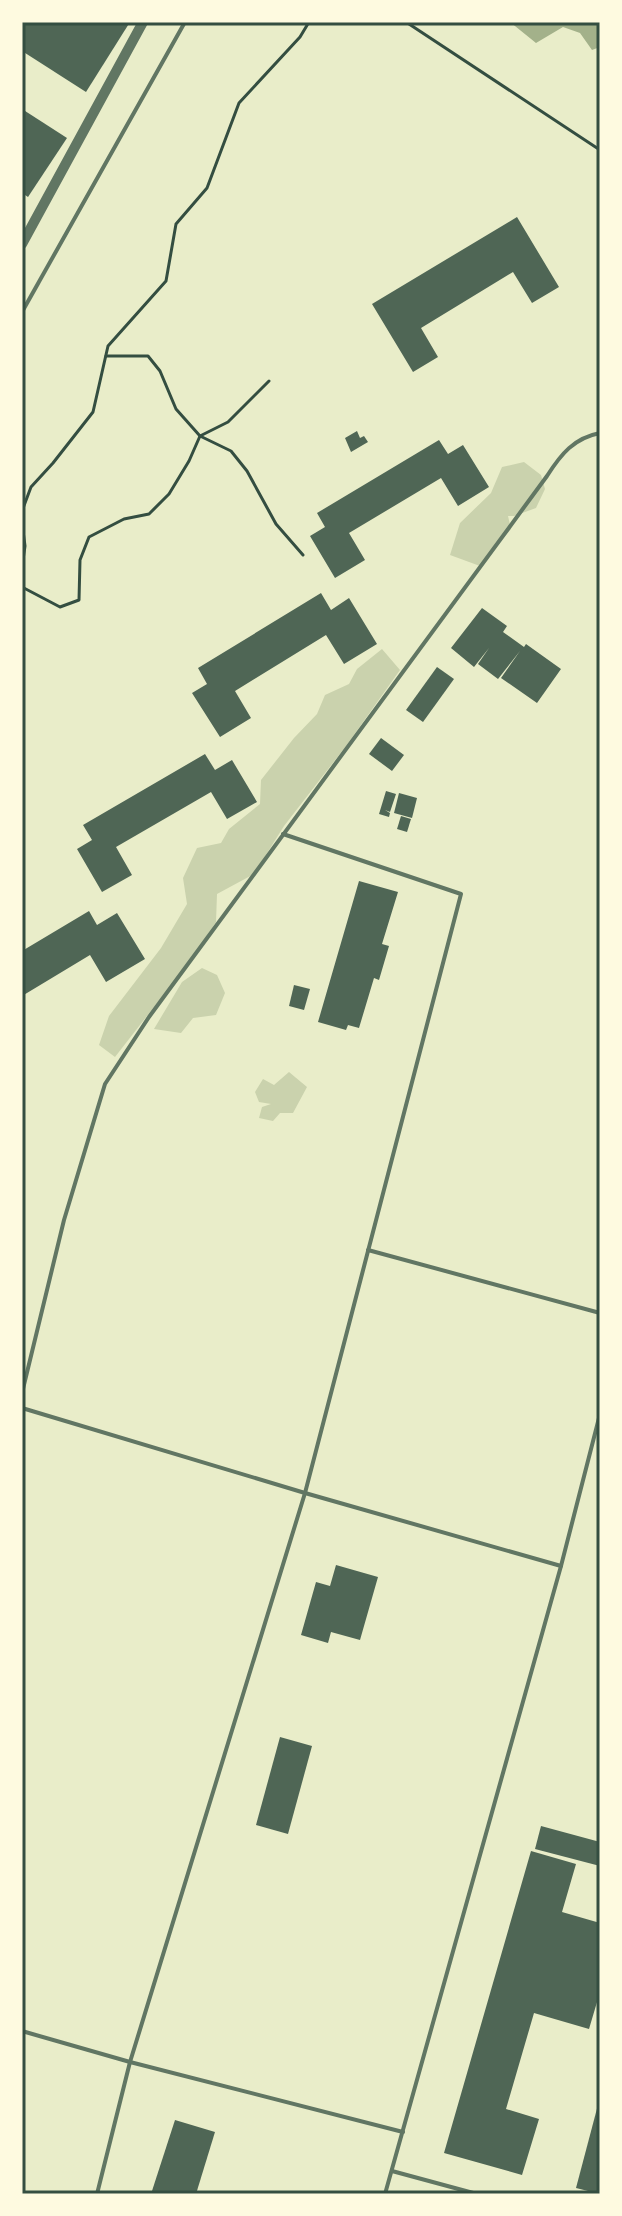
<svg xmlns="http://www.w3.org/2000/svg" width="622" height="2216" viewBox="0 0 622 2216" font-family="Inter,sans-serif">
<style>
.green{fill:#cad2ad}
.water{fill:#a3b18a}
.building{fill:#4f6655}
.lines{fill:none;stroke-linecap:round;stroke-linejoin:round}
.path{stroke:#344e41;stroke-width:3}
.service{stroke:#617663;stroke-width:4}
.tertiary{stroke:#617663;stroke-width:10}
.neatline{fill:none;stroke:#344e41;stroke-width:3}
</style>
<rect width="100%" height="100%" fill="#e9edc9"/>
<g class="green">
<path d="M 524,462 L 541,475 L 545,489 L 536,508 L 514,516 L 508,516 L 511,529 L 480,566 L 450,555 L 460,523 L 491,493 L 502,467 Z"/>
<path d="M 382,649 L 400,670 L 346,746 L 284,826 L 254,874 L 217,894 L 216,922 L 193,957 L 115,1057 L 99,1045 L 109,1016 L 161,948 L 187,904 L 183,878 L 197,848 L 221,843 L 229,829 L 260,804 L 261,780 L 294,738 L 317,714 L 325,695 L 349,684 L 357,669 Z"/>
<path d="M 202,968 L 217,975 L 225,993 L 216,1015 L 193,1018 L 181,1033 L 154,1029 L 182,982 Z"/>
<path d="M 289,1072 L 307,1087 L 293,1113 L 280,1113 L 273,1121 L 259,1118 L 262,1107 L 271,1104 L 259,1102 L 255,1092 L 263,1079 L 274,1085 Z"/>
</g>
<path class="water" d="M 510,22 L 600,22 L 600,47 L 592,50 L 580,33 L 563,27 L 536,43 Z"/>
<g class="building">
<path d="M 22,22 L 130,22 L 86,92 L 22,51 Z"/>
<path d="M 22,109 L 67,138 L 28,197 L 22,193 Z"/>
<path d="M 517,217 L 559,287 L 532,303 L 513,272 L 421,328 L 438,357 L 413,372 L 372,304 Z"/>
<path d="M 357,431 L 360,438 L 364,436 L 368,442 L 351,452 L 345,438 Z"/>
<path d="M 439,440 L 448,454 L 463,445 L 489,487 L 458,506 L 441,478 L 349,533 L 365,560 L 335,578 L 310,536 L 325,527 L 317,513 Z"/>
<path d="M 321,593 L 331,610 L 349,598 L 377,644 L 344,664 L 326,635 L 235,691 L 251,718 L 220,737 L 192,693 L 207,684 L 198,668 Z"/>
<path d="M 482,608 L 507,626 L 503,632 L 524,647 L 526,644 L 561,669 L 537,703 L 501,678 L 520,651 L 498,679 L 478,664 L 489,648 L 474,667 L 451,648 Z"/>
<path d="M 437,667 L 454,679 L 423,722 L 406,710 Z"/>
<path d="M 381,738 L 404,755 L 392,771 L 369,754 Z"/>
<path d="M 205,754 L 215,770 L 232,760 L 257,802 L 227,819 L 211,792 L 116,847 L 132,875 L 102,892 L 77,849 L 92,840 L 83,825 Z"/>
<path d="M 386,791 L 396,794 L 390,812 L 385,810 L 390,813 L 389,817 L 379,814 Z"/>
<path d="M 399,793 L 417,798 L 412,818 L 394,813 Z"/>
<path d="M 401,816 L 411,819 L 407,832 L 397,829 Z"/>
<path d="M 359,881 L 398,892 L 382,944 L 389,946 L 379,980 L 374,978 L 359,1028 L 348,1025 L 346,1030 L 318,1022 Z"/>
<path d="M 89,911 L 97,925 L 117,913 L 145,959 L 106,982 L 90,955 L 22,996 L 22,951 Z"/>
<path d="M 294,985 L 310,989 L 304,1010 L 289,1006 Z"/>
<path d="M 336,1565 L 378,1577 L 360,1640 L 331,1632 L 328,1643 L 301,1635 L 316,1582 L 330,1586 Z"/>
<path d="M 280,1737 L 312,1746 L 288,1834 L 256,1825 Z"/>
<path d="M 541,1826 L 600,1842 L 600,1866 L 535,1849 Z"/>
<path d="M 531,1851 L 576,1864 L 562,1912 L 600,1923 L 600,1992 L 589,2029 L 534,2013 L 506,2109 L 539,2119 L 522,2175 L 444,2153 Z"/>
<path d="M 599,2101 L 600,2101 L 600,2194 L 576,2188 Z"/>
<path d="M 175,2120 L 215,2132 L 196,2194 L 151,2194 Z"/>
</g>
<g class="lines">
<g class="path">
<path d="M 406,22 L 600,150"/>
<path d="M 106,356 L 148,356 L 160,371 L 176,409 L 200,436 L 228,422 L 269,381"/>
<path d="M 22,511 L 31,487 L 53,463 L 93,412 L 108,346 L 166,281 L 176,224 L 207,188 L 239,103 L 300,37 L 309,22"/>
<path d="M 22,523 L 25,546 L 22,567"/>
<path d="M 22,587 L 60,607 L 79,600 L 80,560 L 89,537 L 124,519 L 149,514 L 169,494 L 189,461 L 200,436 L 231,451 L 247,471 L 276,524 L 303,555"/>
</g>
<g class="service">
<path d="M 22,312 L 185,22"/>
<path d="M 368,1250 L 600,1313"/>
<path d="M 22,1393 L 64,1220 L 105,1084 L 149,1017 L 547,476 C 561,454 574,438 600,433"/>
<path d="M 22,1408 L 305,1493 L 561,1566"/>
<path d="M 22,2031 L 130,2062 L 403,2132"/>
<path d="M 392,2171 L 477,2194"/>
<path d="M 97,2194 L 130,2062 L 305,1493 L 461,894 L 283,834"/>
<path d="M 385,2194 L 561,1566 L 600,1414"/>
</g>
<path class="tertiary" d="M 22,244 L 143,22"/>
</g>
<rect width="622" height="2216" fill="none" stroke="#fefae0" stroke-width="48"/>
<rect x="24" y="24" width="574" height="2168" class="neatline"/>
</svg>
